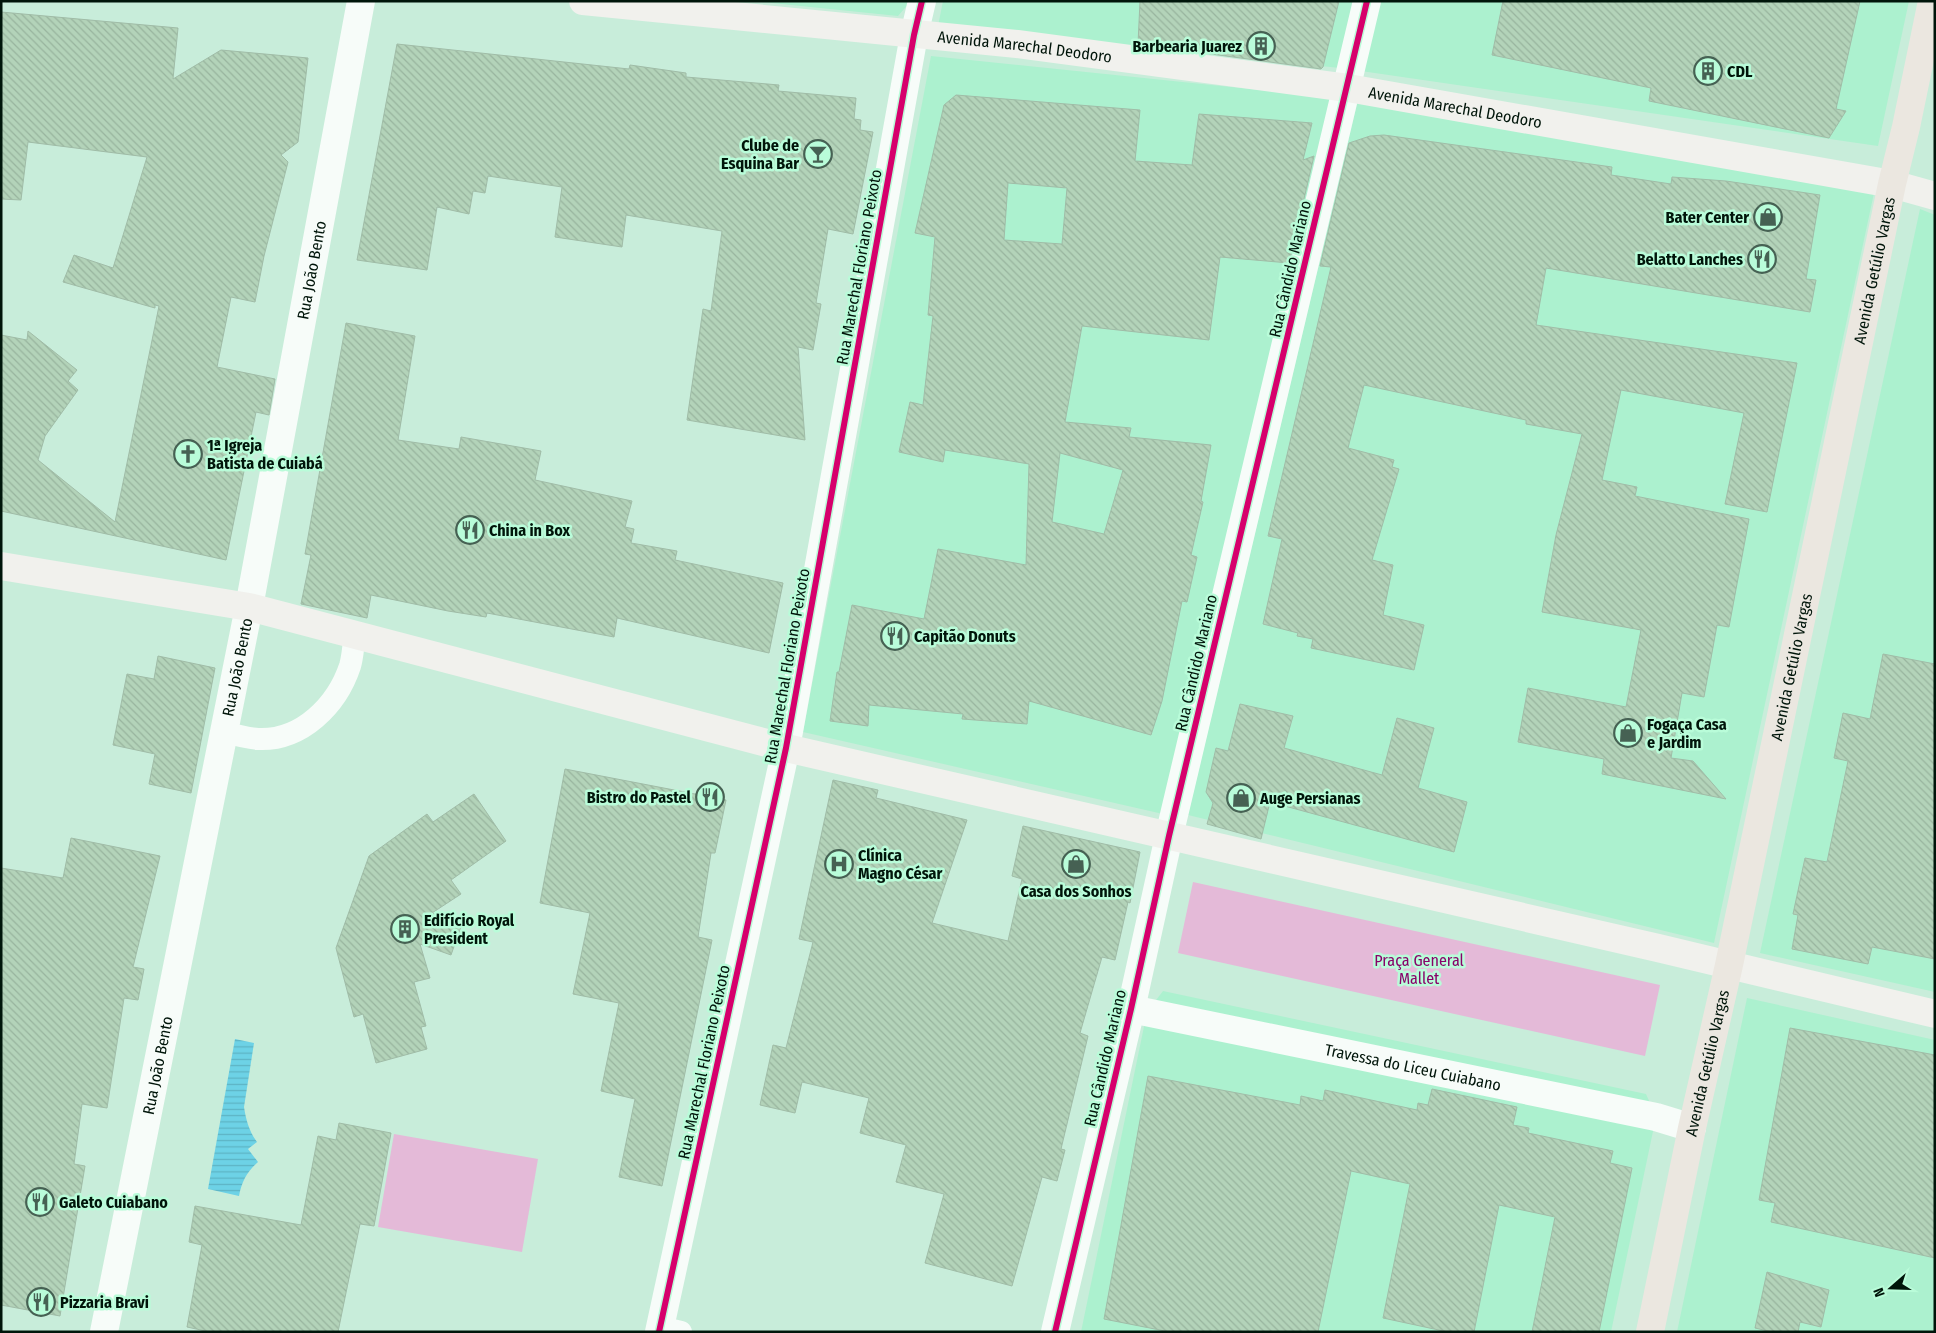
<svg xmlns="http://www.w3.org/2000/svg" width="1936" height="1333" viewBox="0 0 1936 1333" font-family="'Fira Sans Condensed',sans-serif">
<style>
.built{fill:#acf1cf}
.park{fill:#e4bad8}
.water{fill:url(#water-rules)}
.building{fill:url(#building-back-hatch);stroke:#a0bca7;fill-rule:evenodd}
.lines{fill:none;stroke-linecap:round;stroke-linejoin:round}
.lane{stroke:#f7fcf9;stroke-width:22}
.street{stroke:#f7fcf9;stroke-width:28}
.secondary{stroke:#f1f1ed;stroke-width:28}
.primary{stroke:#ebe7e0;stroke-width:28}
.cycleway-casing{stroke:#b9fcd9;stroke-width:9}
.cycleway{stroke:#d6006c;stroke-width:6}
.labels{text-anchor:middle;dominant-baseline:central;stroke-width:5;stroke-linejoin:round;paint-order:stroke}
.poi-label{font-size:16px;font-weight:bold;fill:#00150a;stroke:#b9fcd9;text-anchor:start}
.street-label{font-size:16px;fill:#00150a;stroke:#b9fcd9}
.park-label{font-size:16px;fill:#880169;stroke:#b9fcd9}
</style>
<defs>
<pattern id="water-rules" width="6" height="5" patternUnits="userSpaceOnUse" patternTransform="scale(1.25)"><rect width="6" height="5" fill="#6dd2e6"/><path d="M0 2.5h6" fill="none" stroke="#5db3c4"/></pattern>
<pattern id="building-back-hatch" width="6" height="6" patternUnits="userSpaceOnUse" patternTransform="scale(1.25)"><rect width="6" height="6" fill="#b3d3b9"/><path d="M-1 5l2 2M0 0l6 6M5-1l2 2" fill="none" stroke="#98b49e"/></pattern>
</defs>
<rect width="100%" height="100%" fill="#c8edda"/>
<g class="built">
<path d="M 753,1 L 911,1 L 898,16 Z"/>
<path d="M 943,1 L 1354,1 L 1340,68 L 938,26 Z"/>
<path d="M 1378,1 L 1909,1 L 1878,146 L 1361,71 Z"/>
<path d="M 931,56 L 1336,98 L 1163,814 L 803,732 Z"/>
<path d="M 1358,100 L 1874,193 L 1714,943 L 1188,815 Z"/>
<path d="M 1920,209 L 1935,215 L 1935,992 L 1760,953 Z"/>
<path d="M 1163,991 L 1646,1094 L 1656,1117 L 1611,1332 L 1081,1332 L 1147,1012 Z"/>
<path d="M 1747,998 L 1935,1040 L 1935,1332 L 1677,1332 Z"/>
</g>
<g class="park">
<path d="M 1193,882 L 1660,985 L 1645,1056 L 1178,953 Z"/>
<path d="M 394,1134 L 538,1159 L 522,1252 L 378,1227 Z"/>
</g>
<path class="water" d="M 235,1039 L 254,1043 L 244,1107 C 246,1120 249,1131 257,1142 L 248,1149 L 258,1162 C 247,1172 242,1181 239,1196 L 208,1189 Z"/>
<g class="building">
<path d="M 1140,1 L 1339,1 L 1323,67 L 1321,69 L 1138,44 Z"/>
<path d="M 1503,1 L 1860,1 L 1836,109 L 1846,111 L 1829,138 L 1649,101 L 1651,88 L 1492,55 Z"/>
<path d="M 1,12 L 178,28 L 173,79 L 221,50 L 308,58 L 298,142 L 281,155 L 288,162 L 264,256 L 255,302 L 231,297 L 217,367 L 275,379 L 269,415 L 256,412 L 226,560 L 1,511 L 1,335 L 27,340 L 28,331 L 77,370 L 68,381 L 78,390 L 45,436 L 38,460 L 115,522 L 159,306 L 155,305 L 155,308 L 63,282 L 74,255 L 113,268 L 147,157 L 28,142 L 21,200 L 1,199 Z"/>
<path d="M 397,44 L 629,69 L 630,65 L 686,73 L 686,77 L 779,85 L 778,91 L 856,98 L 854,119 L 861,120 L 860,130 L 873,132 L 853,234 L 828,229 L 816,303 L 821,304 L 813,350 L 798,347 L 805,440 L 687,420 L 703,309 L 711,311 L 722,231 L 626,215 L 622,247 L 555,237 L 562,187 L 488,176 L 485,193 L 473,191 L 469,214 L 437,207 L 427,270 L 357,260 Z"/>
<path d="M 956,95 L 1140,110 L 1135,161 L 1192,165 L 1199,114 L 1312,123 L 1303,160 L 1314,156 L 1289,263 L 1220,257 L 1209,340 L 1082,326 L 1065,422 L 1131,428 L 1129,437 L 1211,445 L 1201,501 L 1203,502 L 1191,555 L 1197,557 L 1187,602 L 1182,601 L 1162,701 L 1151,735 L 1029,701 L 1027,724 L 962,719 L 963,714 L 869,705 L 868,726 L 830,721 L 837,672 L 839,672 L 852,605 L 924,619 L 938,549 L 1026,565 L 1029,464 L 945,450 L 943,462 L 899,452 L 910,402 L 923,405 L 933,316 L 928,315 L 935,237 L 915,233 L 944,105 ZM 1008,183 L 1067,188 L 1062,244 L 1004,240 ZM 1060,453 L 1123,470 L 1104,534 L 1052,522 Z"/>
<path d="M 1384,135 L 1612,167 L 1611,175 L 1671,184 L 1672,177 L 1726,181 L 1820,195 L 1806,279 L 1816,280 L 1810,312 L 1546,268 L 1536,325 L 1797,363 L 1767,512 L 1725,504 L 1744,413 L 1621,390 L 1602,480 L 1637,487 L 1635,496 L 1749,519 L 1729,627 L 1717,625 L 1704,697 L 1682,693 L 1671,758 L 1693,761 L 1726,799 L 1602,774 L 1604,759 L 1518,742 L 1528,688 L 1626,707 L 1641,630 L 1542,612 L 1556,535 L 1582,434 L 1526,424 L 1526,420 L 1364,385 L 1348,448 L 1394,460 L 1392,467 L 1399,469 L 1372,560 L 1393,565 L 1383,615 L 1424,625 L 1414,670 L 1311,648 L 1313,639 L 1297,636 L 1298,633 L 1263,624 L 1282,539 L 1268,536 L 1331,267 L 1320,266 L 1349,143 L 1370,136 Z"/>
<path d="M 346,323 L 415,336 L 398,440 L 459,449 L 461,437 L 541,451 L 535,480 L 632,501 L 625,527 L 634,529 L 631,543 L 677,551 L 675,560 L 783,583 L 769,653 L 617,618 L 614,637 L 487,613 L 486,617 L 448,611 L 371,595 L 367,618 L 301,604 L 311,555 L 305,554 Z"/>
<path d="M 1883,654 L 1935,664 L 1935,959 L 1872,947 L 1868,964 L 1792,949 L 1798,915 L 1793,914 L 1805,858 L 1827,862 L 1848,761 L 1834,758 L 1843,713 L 1870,719 Z"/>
<path d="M 158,656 L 215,668 L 191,793 L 149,784 L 155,754 L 113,745 L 127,674 L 154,679 Z"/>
<path d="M 1240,704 L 1293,716 L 1284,748 L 1382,775 L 1397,718 L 1434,728 L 1418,788 L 1467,802 L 1454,852 L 1270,802 L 1261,839 L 1207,824 L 1213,803 L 1206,792 L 1216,748 L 1228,751 Z"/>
<path d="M 565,769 L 726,800 L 715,853 L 711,853 L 698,937 L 712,940 L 662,1186 L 619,1177 L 635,1099 L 601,1091 L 619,1003 L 573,994 L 590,913 L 540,903 Z"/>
<path d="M 833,780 L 878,790 L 876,798 L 967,820 L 932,923 L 1008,941 L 1022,879 L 1012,876 L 1023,826 L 1140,852 L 1130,903 L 1128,902 L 1115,960 L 1102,957 L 1080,1033 L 1088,1036 L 1061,1149 L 1065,1150 L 1057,1181 L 1042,1177 L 1012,1286 L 925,1263 L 944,1194 L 896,1182 L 906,1145 L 860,1133 L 869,1098 L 802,1082 L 795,1113 L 760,1105 L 773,1045 L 786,1048 L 813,942 L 799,939 Z"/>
<path d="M 474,794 L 506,841 L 451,880 L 461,894 L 432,913 L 462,924 L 451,955 L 420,944 L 430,978 L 414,982 L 426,1026 L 421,1027 L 427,1049 L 376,1063 L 363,1014 L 354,1017 L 336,948 L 369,856 L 427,814 L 433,822 Z"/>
<path d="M 71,838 L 160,856 L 133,967 L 144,969 L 138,1000 L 124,998 L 107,1108 L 82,1104 L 74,1164 L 85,1166 L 60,1316 L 1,1305 L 1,868 L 63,878 Z"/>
<path d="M 1790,1028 L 1935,1055 L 1935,1258 L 1771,1222 L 1775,1203 L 1759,1200 Z"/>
<path d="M 1148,1076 L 1300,1105 L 1301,1096 L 1323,1101 L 1325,1090 L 1417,1110 L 1418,1103 L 1428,1105 L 1432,1089 L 1517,1107 L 1513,1125 L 1529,1128 L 1528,1133 L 1613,1151 L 1610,1163 L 1632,1168 L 1599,1332 L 1532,1332 L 1555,1217 L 1499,1205 L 1474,1332 L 1448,1332 L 1383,1318 L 1410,1184 L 1351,1171 L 1318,1332 L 1170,1332 L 1104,1319 Z"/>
<path d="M 339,1123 L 391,1133 L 374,1226 L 360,1224 L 338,1332 L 210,1332 L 187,1327 L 202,1245 L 189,1242 L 195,1206 L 301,1225 L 318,1136 L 336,1140 Z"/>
<path d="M 1767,1272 L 1829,1290 L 1821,1327 L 1800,1322 L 1798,1332 L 1772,1332 L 1755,1328 Z"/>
</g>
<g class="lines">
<g class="lane">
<path d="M 224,732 C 235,735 246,738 258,739 C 302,741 337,705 350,666 C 353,656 353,645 355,636"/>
<path d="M 660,1327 L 681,1332"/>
</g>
<g class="street">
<path id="s1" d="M 1131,1009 L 1656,1117 L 1692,1128"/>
<path id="s2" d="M 104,1332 L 249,607 L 361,1"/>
<path d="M 659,1332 L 786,748 L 914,35 L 922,1"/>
<path d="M 1055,1332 L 1131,1009 L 1169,836 L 1367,1"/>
</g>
<g class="secondary">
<path id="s3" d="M 583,1 L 1017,44 L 1348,88 L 1892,184 L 1935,196"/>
<path d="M 1,566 L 249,607 L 786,748 L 1658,948 L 1935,1014"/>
</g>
<path class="primary" id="s4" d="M 1650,1332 L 1692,1128 L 1729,965 L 1892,184 L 1906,127 L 1932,1"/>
<defs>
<g id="cycleway">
<path d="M 659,1332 L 786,748 L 914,35 L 922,1"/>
<path d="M 1055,1332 L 1131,1009 L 1169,836 L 1367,1"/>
</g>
</defs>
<use href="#cycleway" class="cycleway-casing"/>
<use href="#cycleway" class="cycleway"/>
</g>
<defs>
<symbol id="building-ring" viewBox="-11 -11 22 22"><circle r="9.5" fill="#b9fcd9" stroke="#466153" stroke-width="1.5"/><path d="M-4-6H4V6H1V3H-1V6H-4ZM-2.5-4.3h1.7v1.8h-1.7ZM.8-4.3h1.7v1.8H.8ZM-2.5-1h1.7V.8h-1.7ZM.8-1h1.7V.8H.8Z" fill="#466153"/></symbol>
<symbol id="bar-ring" viewBox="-11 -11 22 22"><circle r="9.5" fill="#b9fcd9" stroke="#466153" stroke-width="1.5"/><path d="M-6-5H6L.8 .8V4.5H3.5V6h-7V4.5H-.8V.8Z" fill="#466153"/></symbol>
<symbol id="shop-ring" viewBox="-11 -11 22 22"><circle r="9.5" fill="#b9fcd9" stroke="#466153" stroke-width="1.5"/><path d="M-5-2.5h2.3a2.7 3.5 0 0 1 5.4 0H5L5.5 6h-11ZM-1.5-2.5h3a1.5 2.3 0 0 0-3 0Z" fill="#466153"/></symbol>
<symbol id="restaurant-ring" viewBox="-11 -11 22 22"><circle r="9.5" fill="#b9fcd9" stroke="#466153" stroke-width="1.5"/><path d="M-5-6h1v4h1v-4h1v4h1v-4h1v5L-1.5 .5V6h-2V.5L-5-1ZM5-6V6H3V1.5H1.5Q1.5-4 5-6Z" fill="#466153"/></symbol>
<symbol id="church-ring" viewBox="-11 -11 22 22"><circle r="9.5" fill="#b9fcd9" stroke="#466153" stroke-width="1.5"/><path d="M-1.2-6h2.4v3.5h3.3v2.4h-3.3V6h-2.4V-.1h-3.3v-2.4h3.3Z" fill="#466153"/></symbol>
<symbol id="hospital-ring" viewBox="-11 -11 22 22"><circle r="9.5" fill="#b9fcd9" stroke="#466153" stroke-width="1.5"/><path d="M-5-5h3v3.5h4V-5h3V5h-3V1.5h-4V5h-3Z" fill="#466153"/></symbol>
</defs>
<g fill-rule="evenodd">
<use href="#building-ring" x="1245" y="30" width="32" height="32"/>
<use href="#building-ring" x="1692" y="55" width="32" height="32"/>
<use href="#bar-ring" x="802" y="138" width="32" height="32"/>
<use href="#shop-ring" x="1752" y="201" width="32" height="32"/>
<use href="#restaurant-ring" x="1746" y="243" width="32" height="32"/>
<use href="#church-ring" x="172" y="438" width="32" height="32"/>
<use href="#restaurant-ring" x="454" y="514" width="32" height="32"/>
<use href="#restaurant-ring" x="879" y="620" width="32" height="32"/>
<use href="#shop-ring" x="1612" y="717" width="32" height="32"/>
<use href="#restaurant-ring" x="694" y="781" width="32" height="32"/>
<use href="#shop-ring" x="1225" y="782" width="32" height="32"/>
<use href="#hospital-ring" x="823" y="848" width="32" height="32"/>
<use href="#shop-ring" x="1060" y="848" width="32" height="32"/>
<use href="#building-ring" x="389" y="913" width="32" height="32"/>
<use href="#restaurant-ring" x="24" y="1186" width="32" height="32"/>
<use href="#restaurant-ring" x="25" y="1286" width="32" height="32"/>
</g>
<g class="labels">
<g class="poi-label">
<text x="1242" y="46" text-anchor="end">Barbearia Juarez</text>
<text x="1727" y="71">CDL</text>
<text x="799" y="145" text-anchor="end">Clube de<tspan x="799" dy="18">Esquina Bar</tspan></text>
<text x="1749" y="217" text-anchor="end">Bater Center</text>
<text x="1743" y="259" text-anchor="end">Belatto Lanches</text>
<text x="207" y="445">1ª Igreja<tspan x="207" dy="18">Batista de Cuiabá</tspan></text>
<text x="489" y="530">China in Box</text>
<text x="914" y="636">Capitão Donuts</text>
<text x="1647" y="724">Fogaça Casa<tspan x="1647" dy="18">e Jardim</tspan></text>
<text x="691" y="797" text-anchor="end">Bistro do Pastel</text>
<text x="1260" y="798">Auge Persianas</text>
<text x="858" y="855">Clínica<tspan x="858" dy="18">Magno César</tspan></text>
<text x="1076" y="891" text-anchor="middle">Casa dos Sonhos</text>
<text x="424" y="920">Edifício Royal<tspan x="424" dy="18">President</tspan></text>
<text x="59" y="1202">Galeto Cuiabano</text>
<text x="60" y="1302">Pizzaria Bravi</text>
</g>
<g class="street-label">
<text stroke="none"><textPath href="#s3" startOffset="444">Avenida Marechal Deodoro</textPath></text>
<text stroke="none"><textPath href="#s3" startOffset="879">Avenida Marechal Deodoro</textPath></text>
<text transform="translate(859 267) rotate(-80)">Rua Marechal Floriano Peixoto</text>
<text stroke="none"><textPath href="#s2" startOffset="1082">Rua João Bento</textPath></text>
<text transform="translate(1290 269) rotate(-77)">Rua Cândido Mariano</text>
<text stroke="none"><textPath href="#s4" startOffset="1085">Avenida Getúlio Vargas</textPath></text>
<text transform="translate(1196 663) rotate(-77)">Rua Cândido Mariano</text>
<text transform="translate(787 666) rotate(-80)">Rua Marechal Floriano Peixoto</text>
<text stroke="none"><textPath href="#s4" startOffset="680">Avenida Getúlio Vargas</textPath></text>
<text stroke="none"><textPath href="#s2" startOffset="678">Rua João Bento</textPath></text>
<text transform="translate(1105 1058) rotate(-77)">Rua Cândido Mariano</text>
<text transform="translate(704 1062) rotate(-78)">Rua Marechal Floriano Peixoto</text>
<text stroke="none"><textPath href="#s4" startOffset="275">Avenida Getúlio Vargas</textPath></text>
<text stroke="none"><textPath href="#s2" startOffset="272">Rua João Bento</textPath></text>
<text stroke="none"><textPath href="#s1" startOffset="288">Travessa do Liceu Cuiabano</textPath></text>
</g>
<g class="park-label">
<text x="1419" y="960">Praça General<tspan x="1419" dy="18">Mallet</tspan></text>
</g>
</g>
<rect width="1936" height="1333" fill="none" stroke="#00150a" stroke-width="5"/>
<g transform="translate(1891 1288) rotate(250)" stroke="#b9fcd9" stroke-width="4" paint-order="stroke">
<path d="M0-4L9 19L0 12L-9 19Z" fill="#00150a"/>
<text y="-8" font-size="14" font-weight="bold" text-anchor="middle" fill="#00150a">N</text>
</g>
</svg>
